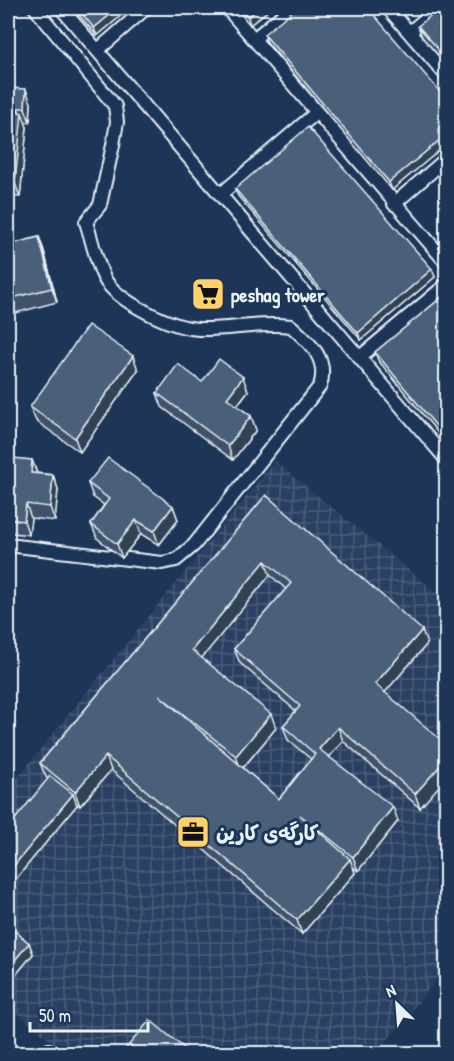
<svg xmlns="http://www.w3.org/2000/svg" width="454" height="1061" viewBox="0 0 454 1061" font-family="'Patrick Hand','Playpen Sans Arabic',sans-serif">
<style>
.industrial{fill:url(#industrial-grid)}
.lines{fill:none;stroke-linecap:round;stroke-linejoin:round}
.minor-casing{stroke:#e8f1f8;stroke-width:16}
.minor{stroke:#1d3557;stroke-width:12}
.wall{fill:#3f5169;stroke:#e8f1f8;stroke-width:1.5;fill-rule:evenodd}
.shaded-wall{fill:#334255;stroke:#e8f1f8;stroke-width:1.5}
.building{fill:#495e7a;stroke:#e8f1f8;stroke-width:1.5;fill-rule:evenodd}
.labels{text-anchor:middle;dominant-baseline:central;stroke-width:6;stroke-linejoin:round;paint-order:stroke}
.poi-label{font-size:20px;font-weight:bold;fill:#e8f1f8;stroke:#1d3557;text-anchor:start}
</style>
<defs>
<pattern id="industrial-grid" width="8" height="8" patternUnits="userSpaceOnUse" patternTransform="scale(1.5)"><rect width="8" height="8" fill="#2a4162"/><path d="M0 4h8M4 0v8" fill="none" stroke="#495d79"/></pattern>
</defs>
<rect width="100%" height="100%" fill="#1d3557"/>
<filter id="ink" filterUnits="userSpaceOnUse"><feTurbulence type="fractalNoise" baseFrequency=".0167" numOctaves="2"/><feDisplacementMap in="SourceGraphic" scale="12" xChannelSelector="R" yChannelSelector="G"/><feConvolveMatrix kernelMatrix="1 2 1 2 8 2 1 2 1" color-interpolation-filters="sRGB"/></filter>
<g filter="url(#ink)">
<path class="industrial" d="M 275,461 L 446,600 L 446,968 L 377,1053 L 66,1053 L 8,1006 L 8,789 Z"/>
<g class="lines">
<defs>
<g id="minor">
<path d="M 61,8 L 446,459"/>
<path d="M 227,8 L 446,262"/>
<path d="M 388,8 L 446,75"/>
<path d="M 410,32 L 438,8"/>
<path d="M 254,39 L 291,8"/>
<path d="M 98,50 L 146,8"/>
<path d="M 221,194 L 316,113"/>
<path d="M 394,204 L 446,159"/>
<path d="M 360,357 L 446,285"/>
<path d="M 8,545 L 162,563 L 176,560 L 194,545 L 320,386 C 329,359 310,343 291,326 C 260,322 230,330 199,329 C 173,328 117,302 104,278 C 96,261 92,240 86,222 L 100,205 L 113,145 L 117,122 L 115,106 L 35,8"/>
<path d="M 46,1054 L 49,1050 L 52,1054"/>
</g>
</defs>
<use href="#minor" class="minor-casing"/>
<use href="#minor" class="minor"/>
</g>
<g class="wall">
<path d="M 73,8 L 130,8 L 97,36 Z"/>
<path d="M 236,8 L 271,8 L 250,25 Z"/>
<path d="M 447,8 L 447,65 L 422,37 L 418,26 Z"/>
<path d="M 264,34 L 447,100 L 447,144 L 392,190 L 267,42 Z"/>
<path d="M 8,88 L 31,103 L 30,122 L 25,122 L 27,127 L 20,197 L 8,196 Z"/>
<path d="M 235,189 L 435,277 L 361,340 L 238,196 Z"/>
<path d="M 39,237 L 44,251 L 57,302 L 8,315 L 8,245 Z"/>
<path d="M 447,293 L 447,444 L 378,360 L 375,352 Z"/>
<path d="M 138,370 L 80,452 L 36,421 L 30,407 Z"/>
<path d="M 202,382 L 248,391 L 237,406 L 251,416 L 256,430 L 233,460 L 162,407 L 157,393 Z"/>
<path d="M 8,459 L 12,468 L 32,460 L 37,473 L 53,475 L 58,489 L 55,521 L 31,518 L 29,535 L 13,533 L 8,522 L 8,530 Z"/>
<path d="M 88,483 L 173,506 L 178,520 L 159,545 L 141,534 L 122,558 L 97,538 L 91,524 L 104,505 L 93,497 Z"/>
<path d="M 266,495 L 427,644 L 385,692 L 420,808 L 343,741 L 329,757 L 398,821 L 358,871 L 353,867 L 355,873 L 302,934 L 111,770 L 80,806 L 76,803 L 77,805 L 15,880 L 8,874 L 8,828 L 48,779 L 46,777 L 40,763 ZM 270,575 L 286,589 L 234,649 L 240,663 L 296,711 L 283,726 L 288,740 L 311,759 L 279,799 L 243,768 L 276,728 L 201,658 Z"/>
<path d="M 8,925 L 29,943 L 33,954 L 14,977 L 8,971 Z"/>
</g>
<g class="shaded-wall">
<path d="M 118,8 L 130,8 L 97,36 L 94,28 Z"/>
<path d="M 259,8 L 271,8 L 250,25 L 248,17 Z"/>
<path d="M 26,89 L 31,103 L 30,122 L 25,108 Z"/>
<path d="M 18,108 L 22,118 L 22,113 L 27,127 L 20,197 L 15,183 Z"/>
<path d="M 447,134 L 447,144 L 392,190 L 389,182 Z"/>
<path d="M 39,237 L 44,251 L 57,302 L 52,288 Z"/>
<path d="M 432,269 L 435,277 L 361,340 L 358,333 Z"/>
<path d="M 133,356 L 138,370 L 80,452 L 75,438 Z"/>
<path d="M 243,377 L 248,391 L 232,412 L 227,398 Z"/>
<path d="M 251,416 L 256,430 L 233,460 L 228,446 Z"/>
<path d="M 8,459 L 14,473 L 8,470 Z"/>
<path d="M 32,460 L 37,474 L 31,473 Z"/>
<path d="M 53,475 L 58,489 L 55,521 L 50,507 Z"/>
<path d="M 26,504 L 31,518 L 29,535 L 24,521 Z"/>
<path d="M 173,506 L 178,520 L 159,545 L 154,531 Z"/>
<path d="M 136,520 L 141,534 L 122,558 L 117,544 Z"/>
<path d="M 265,561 L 270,575 L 197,664 L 192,650 Z"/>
<path d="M 422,630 L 427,644 L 380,698 L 375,684 Z"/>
<path d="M 271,714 L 276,728 L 241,770 L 236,756 Z"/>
<path d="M 338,727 L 343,741 L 324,763 L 319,749 Z"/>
<path d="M 106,756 L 111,770 L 80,806 L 75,792 Z"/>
<path d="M 447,758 L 447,777 L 420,808 L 415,794 Z"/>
<path d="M 73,794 L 77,805 L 15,880 L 11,869 Z"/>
<path d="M 393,807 L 398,821 L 358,871 L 353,857 Z"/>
<path d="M 350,859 L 355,873 L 302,934 L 297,920 Z"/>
<path d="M 29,943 L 33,954 L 14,977 L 10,966 Z"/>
</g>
<g class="building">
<path d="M 77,8 L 118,8 L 94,28 Z"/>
<path d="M 240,8 L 259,8 L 248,17 Z"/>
<path d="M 296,8 L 368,8 L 447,100 L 447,134 L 389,182 L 264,34 Z"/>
<path d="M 440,8 L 447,8 L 447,59 L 418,26 Z"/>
<path d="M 8,88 L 26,89 L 25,108 L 18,108 L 17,111 L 22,113 L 15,183 L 8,182 Z"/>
<path d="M 308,127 L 432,269 L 358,333 L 235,189 Z"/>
<path d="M 39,237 L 52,288 L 8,299 L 8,245 Z"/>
<path d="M 447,293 L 447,439 L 375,352 Z"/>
<path d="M 88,325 L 133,356 L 75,438 L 30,407 Z"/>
<path d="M 219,359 L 243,377 L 227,398 L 251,416 L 228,446 L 157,393 L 178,364 L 202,382 Z"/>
<path d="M 13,458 L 32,460 L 31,473 L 53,475 L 50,507 L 26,504 L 24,521 L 8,519 L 9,508 L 8,508 L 8,470 L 12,470 Z"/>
<path d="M 108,458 L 173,506 L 154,531 L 136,520 L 117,544 L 91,524 L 109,499 L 88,483 Z"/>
<path d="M 266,495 L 422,630 L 375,684 L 447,745 L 447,758 L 415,794 L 338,727 L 319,749 L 393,807 L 353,857 L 300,815 L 350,859 L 297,920 L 106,756 L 75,792 L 40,763 ZM 265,561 L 291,583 L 234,649 L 300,706 L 283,726 L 315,754 L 279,799 L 159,695 L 236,756 L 271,714 L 192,650 Z"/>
<path d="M 50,776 L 73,794 L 11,869 L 8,866 L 8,828 Z"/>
<path d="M 8,925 L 29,943 L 10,966 L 8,963 Z"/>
<path d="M 150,1020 L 190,1053 L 122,1053 Z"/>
</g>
</g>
<defs>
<symbol id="supermarket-square" viewBox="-11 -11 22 22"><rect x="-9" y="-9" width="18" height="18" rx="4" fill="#ffd166" stroke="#1d3557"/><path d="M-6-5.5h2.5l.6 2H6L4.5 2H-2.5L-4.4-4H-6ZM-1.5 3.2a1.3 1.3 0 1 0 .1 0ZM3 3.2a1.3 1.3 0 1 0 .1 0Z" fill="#111"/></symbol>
<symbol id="office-square" viewBox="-11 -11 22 22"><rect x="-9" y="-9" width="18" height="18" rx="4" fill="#ffd166" stroke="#1d3557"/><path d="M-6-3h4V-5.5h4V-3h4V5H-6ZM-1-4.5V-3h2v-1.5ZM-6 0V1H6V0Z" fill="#111"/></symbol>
</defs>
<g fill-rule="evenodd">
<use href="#supermarket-square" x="189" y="275" width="38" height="38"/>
<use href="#office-square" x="174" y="813" width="38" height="38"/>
</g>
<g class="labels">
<g class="poi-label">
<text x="231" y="294">peshag tower</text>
<text x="216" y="832">کارگەی کارین</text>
</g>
</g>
<rect width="454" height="1061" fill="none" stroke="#1d3557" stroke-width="30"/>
<rect x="15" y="15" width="424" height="1031" fill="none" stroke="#e8f1f8" stroke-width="2" filter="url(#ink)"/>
<g transform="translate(397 1004) rotate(335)" stroke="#1d3557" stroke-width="4.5" paint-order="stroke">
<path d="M0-4.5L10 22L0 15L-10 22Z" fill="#e8f1f8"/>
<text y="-9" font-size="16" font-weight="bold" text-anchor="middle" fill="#e8f1f8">N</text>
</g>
<path d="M30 1022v9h118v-9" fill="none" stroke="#e8f1f8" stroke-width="3"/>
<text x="39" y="1022" font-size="18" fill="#e8f1f8" stroke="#1d3557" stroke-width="4.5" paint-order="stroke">50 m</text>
</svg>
